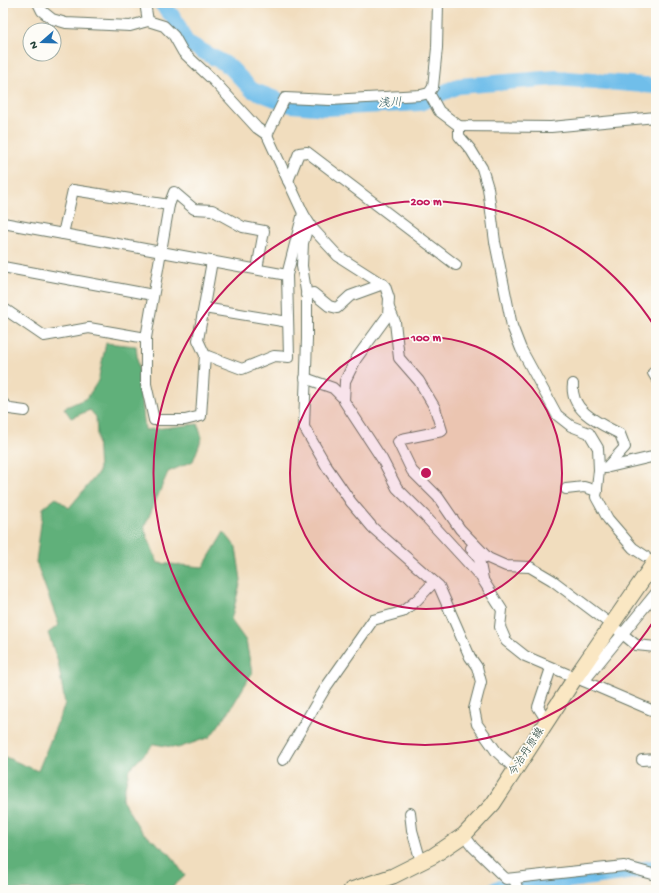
<svg xmlns="http://www.w3.org/2000/svg" width="659" height="893" viewBox="0 0 659 893" font-family="'Gochi Hand','Klee One',sans-serif">
<style>
.forest{fill:#61b07a;stroke:#407657}
.lines{fill:none;stroke-linecap:round;stroke-linejoin:round}
.river{stroke:#6fbeea;stroke-width:16}
.minor-casing{stroke:#687564;stroke-width:12}
.secondary-casing{stroke:#687564;stroke-width:17}
.minor{stroke:#fff;stroke-width:10}
.secondary{stroke:#fae7c3;stroke-width:15}
.ring{fill:none;stroke:#c2185b;stroke-width:2}
.labels{text-anchor:middle;dominant-baseline:central;stroke-width:3.5;stroke-linejoin:round;paint-order:stroke}
.street-label{font-size:11px;fill:#1f3d34;stroke:#fdfcf7}
.water-label{font-size:12px;font-style:italic;fill:#335d62;stroke:#fdfcf7}
.centre{fill:#c2185b;stroke:#fdfcf7;stroke-width:2}
.ring-label{font-size:12px;text-anchor:middle;font-weight:bold;fill:#c2185b;stroke:#fdfcf7;stroke-width:3.5;stroke-linejoin:round;paint-order:stroke}
</style>
<rect width="100%" height="100%" fill="#fdfcf7"/>
<filter id="ink" filterUnits="userSpaceOnUse"><feTurbulence type="fractalNoise" baseFrequency=".025" numOctaves="2"/><feDisplacementMap in="SourceGraphic" scale="8" xChannelSelector="R" yChannelSelector="G"/><feConvolveMatrix kernelMatrix="1 2 1 2 8 2 1 2 1" color-interpolation-filters="sRGB"/></filter>
<filter id="wash" filterUnits="userSpaceOnUse"><feTurbulence type="fractalNoise" baseFrequency=".012" numOctaves="4" result="noise"/><feDisplacementMap in="SourceGraphic" scale="16" xChannelSelector="R" yChannelSelector="G"/><feGaussianBlur stdDeviation="0.9" result="paint"/><feColorMatrix in="noise" values="0 0 0 0 0 0 0 0 0 0 0 0 0 0 0 0 0 1.4 0 .05"/><feComposite in="paint" operator="in"/></filter>
<g filter="url(#wash)">
<rect width="100%" height="100%" fill="#f1ddbe"/>
<path class="forest" d="M 106,343 L 136,346 L 145,430 L 198,424 L 202,438 L 193,461 L 168,472 L 144,528 L 158,563 L 203,567 L 224,532 L 236,547 L 241,580 L 231,620 L 246,641 L 252,673 L 230,710 L 210,737 L 178,748 L 154,744 L 129,770 L 122,800 L 141,831 L 170,854 L 185,876 L 169,890 L 3,890 L 3,756 L 38,771 L 65,704 L 58,662 L 48,633 L 59,625 L 36,562 L 43,508 L 56,498 L 69,508 L 99,472 L 96,417 L 90,410 L 71,418 L 64,408 L 87,398 L 98,381 Z"/>
<g class="lines">
<g class="river">
<path d="M 161,3 L 174,18 L 186,42 L 229,66 L 252,90 L 291,105 L 327,108 L 420,103 L 458,86 L 556,78 L 656,86"/>
<path d="M 495,890 L 501,887 L 525,886 L 623,873 L 656,867"/>
</g>
</g>
</g>
<g filter="url(#ink)">
<g class="lines">
<defs>
<g id="minor">
<path d="M 38,3 L 42,11 L 52,19 L 66,23 L 130,26 L 148,21 L 164,26 L 174,36 L 183,52 L 213,80 L 257,128 L 267,135 L 303,213 L 312,228 L 338,256 L 385,286 L 389,298 L 388,315 L 356,359 L 345,381 L 344,401 L 382,459 L 397,488 L 424,515 L 481,577 L 502,610 L 500,627 L 506,641 L 525,656 L 656,712"/>
<path d="M 145,3 L 148,21"/>
<path d="M 429,93 L 439,111 L 459,126 L 551,127 L 656,117"/>
<path d="M 459,126 L 459,136 L 471,150 L 482,168 L 488,188 L 495,242 L 512,326 L 521,349 L 557,415 L 571,426 L 589,433 L 598,448 L 599,470 L 596,497 L 608,519 L 633,548 L 645,556"/>
<path d="M 267,135 L 285,98 L 330,100 L 421,95 L 429,93 L 433,87 L 437,48 L 438,3"/>
<path d="M 288,181 L 299,153 L 307,152 L 456,265"/>
<path d="M 169,205 L 174,192 L 194,209 L 212,210 L 243,227 L 264,231 L 257,269"/>
<path d="M 3,223 L 287,275"/>
<path d="M 309,223 L 303,243 L 302,266 L 307,297 L 307,339 L 304,427 L 327,467 L 351,502 L 373,528 L 439,586 L 470,657 L 477,667 L 481,682 L 474,709 L 477,724 L 496,751 L 516,770"/>
<path d="M 63,234 L 73,190 L 169,205 L 146,338 L 146,384 L 154,420 L 185,420 L 201,416 L 205,355 L 198,340 L 212,261"/>
<path d="M 3,267 L 153,295"/>
<path d="M 306,295 L 313,293 L 329,306 L 337,308 L 350,296 L 383,284"/>
<path d="M 3,308 L 44,336 L 89,328 L 146,338"/>
<path d="M 204,308 L 288,322"/>
<path d="M 389,308 L 395,322 L 399,358 L 419,381 L 435,408 L 442,431 L 402,439 L 398,442 L 412,471 L 438,497 L 460,529 L 488,558 L 506,566 L 530,567 L 552,580 L 605,620"/>
<path d="M 205,355 L 242,369 L 274,356 L 289,357 L 287,275 L 303,213"/>
<path d="M 656,371 L 653,373 L 656,378"/>
<path d="M 305,378 L 333,388 L 344,399"/>
<path d="M 573,384 C 569,411 601,424 620,434 L 625,447 L 606,468"/>
<path d="M 3,403 L 10,409 L 25,411"/>
<path d="M 605,468 L 656,456"/>
<path d="M 566,489 L 584,487 L 597,491"/>
<path d="M 471,548 L 479,559 L 483,579"/>
<path d="M 619,631 L 636,645 L 656,647"/>
<path d="M 584,681 L 656,593"/>
<path d="M 547,721 L 538,707 L 551,668"/>
<path d="M 283,760 L 326,687 L 373,620 L 402,612 L 417,600 L 434,582"/>
<path d="M 642,760 L 656,759"/>
<path d="M 410,813 L 412,830 L 421,862"/>
<path d="M 464,835 L 473,847 L 506,879 L 624,866 L 656,875"/>
<path d="M 514,879 L 518,890"/>
</g>
<path id="secondary" d="M 351,890 L 393,876 L 433,856 L 464,835 L 493,804 L 575,678 L 656,560"/>
</defs>
<use href="#minor" class="minor-casing"/>
<use href="#secondary" class="secondary-casing"/>
<use href="#minor" class="minor"/>
<use href="#secondary" class="secondary"/>
</g>
</g>
<circle cx="426" cy="473" r="136" fill="#c2185b" fill-opacity=".12"/>
<g class="ring">
<circle cx="426" cy="473" r="136"/>
<path d="M655 619A272 272 0 1 1 655 327"/>
</g>
<g class="labels">
<g class="street-label">
<text transform="translate(527 752) rotate(-57)">今治丹原線</text>
</g>
<g class="water-label">
<text transform="translate(390 104) rotate(-3)">浅川</text>
</g>
</g>
<circle cx="426" cy="473" r="6" class="centre"/>
<g class="ring-label">
<text x="426" y="205">200 m</text>
<text x="426" y="341">100 m</text>
</g>
<rect width="659" height="893" fill="none" stroke="#fdfcf7" stroke-width="16"/>
<g transform="translate(42 42) rotate(250)"><circle r="19" fill="#fdfcf7" stroke="#a4b0a9"/>
<path d="M0-3L7 15L0 10L-7 15Z" fill="#1f6fb2"/>
<text y="-6" font-size="11" font-weight="bold" text-anchor="middle" fill="#1f3d34">N</text>
</g>
</svg>
